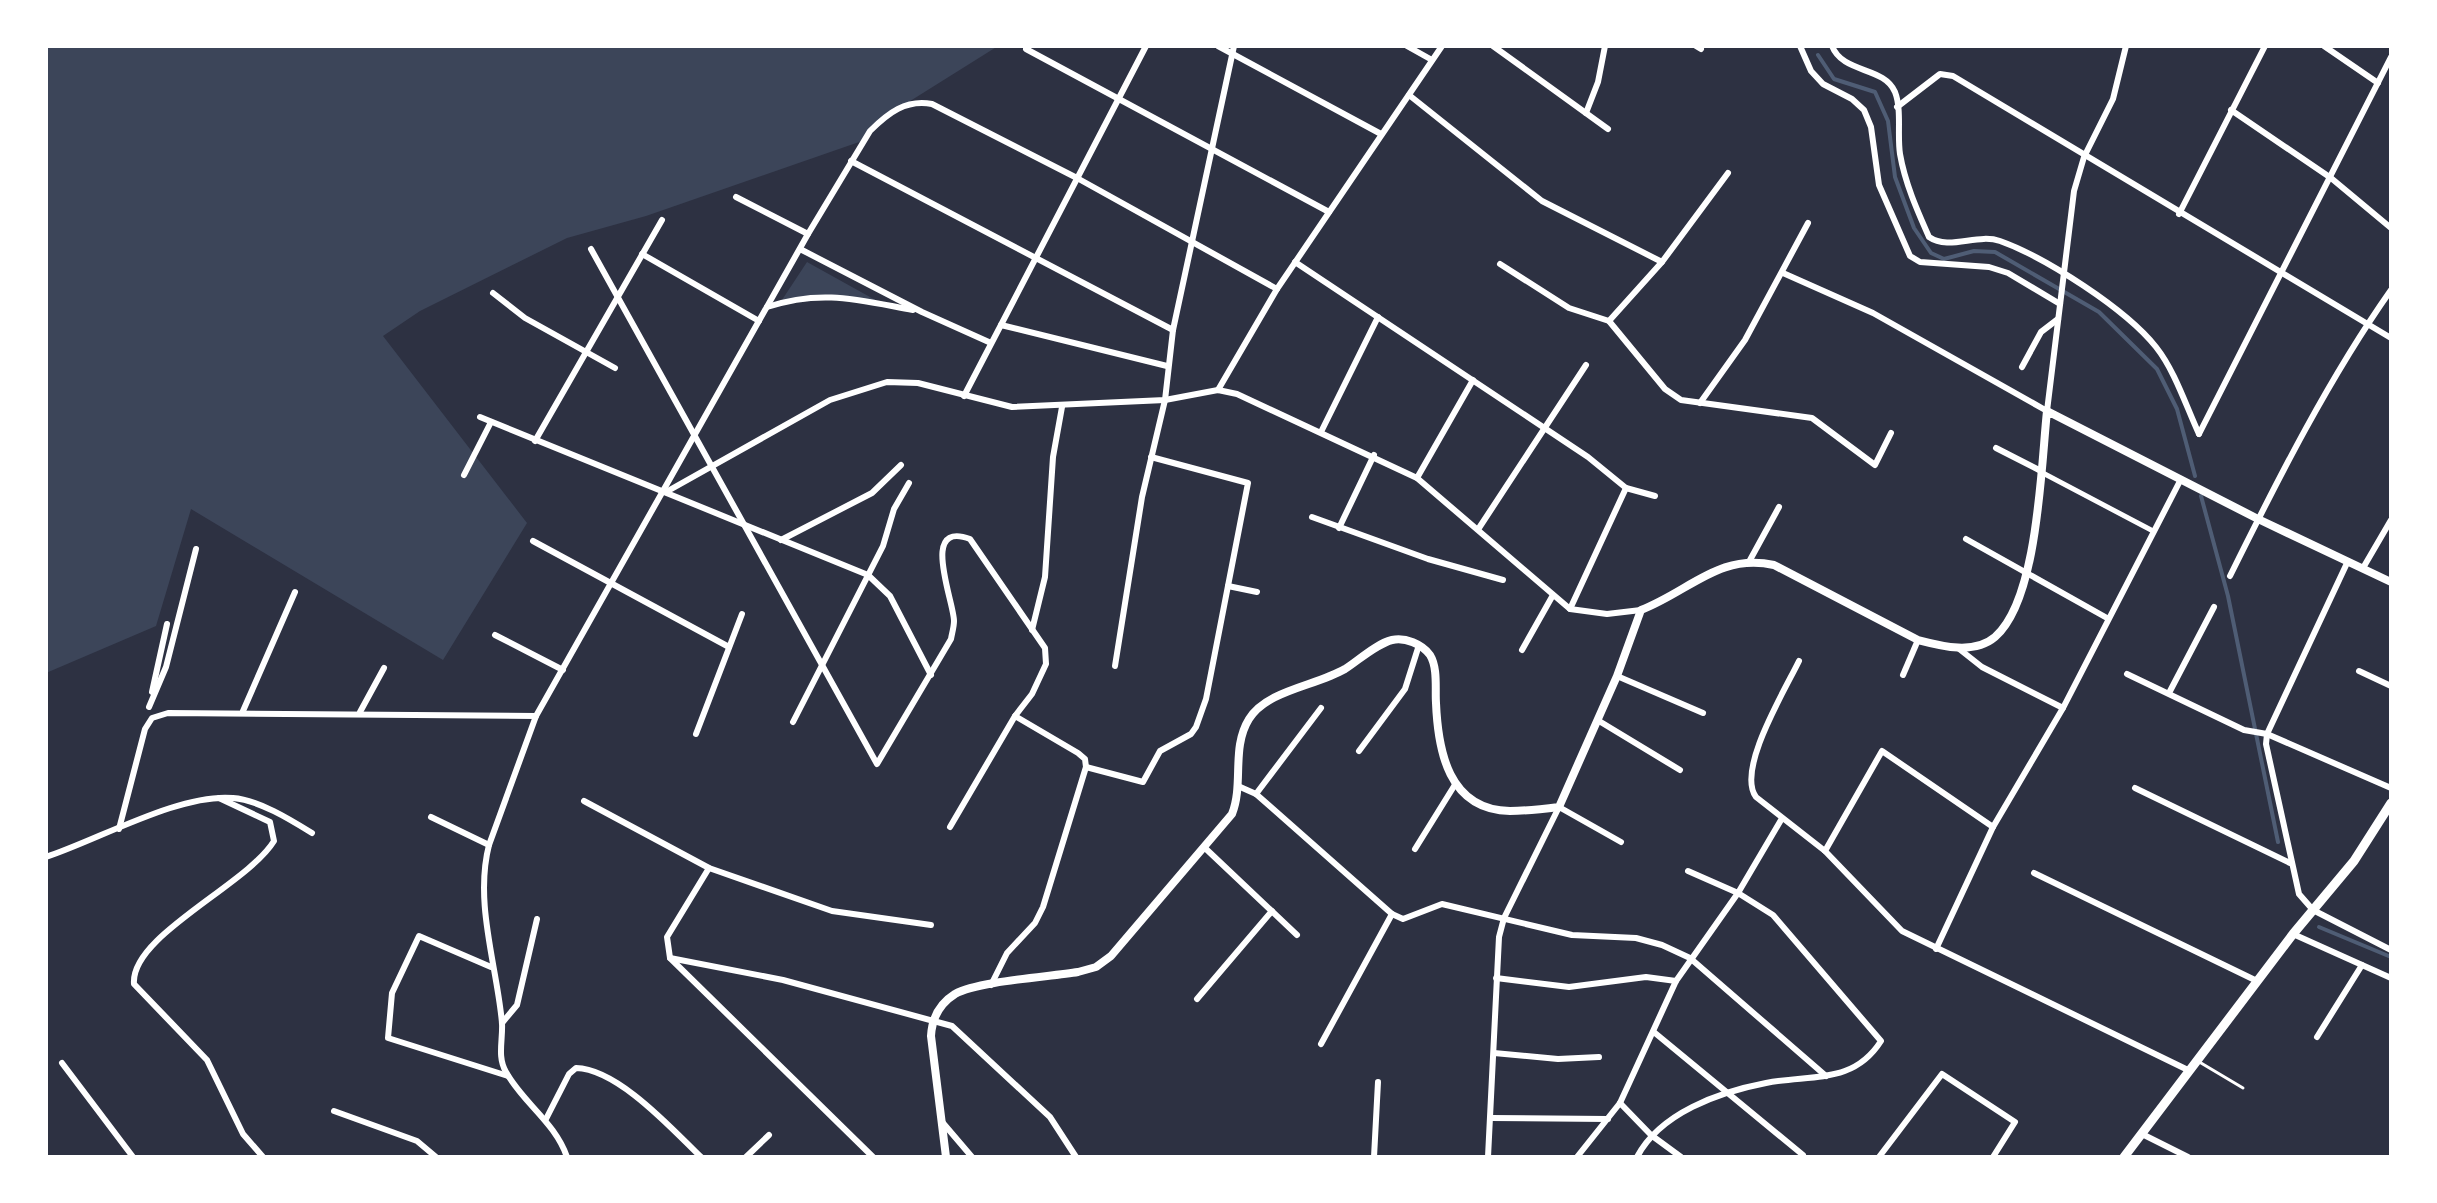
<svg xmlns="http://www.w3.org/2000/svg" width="2437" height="1203" viewBox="0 0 2437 1203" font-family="'Asap Condensed',sans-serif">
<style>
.green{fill:#3c4559}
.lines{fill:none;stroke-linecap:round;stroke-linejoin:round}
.stream{stroke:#4f5d75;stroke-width:4}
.service{stroke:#fff;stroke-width:3}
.pedestrian{stroke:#fff;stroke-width:5}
.minor{stroke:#fff;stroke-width:6}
.tertiary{stroke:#fff;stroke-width:8}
.secondary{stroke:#fff;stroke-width:9}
</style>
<rect width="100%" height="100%" fill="#2d3142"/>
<g class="green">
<path d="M 46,46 L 998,46 L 907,103 L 862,141 L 646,216 L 567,238 L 420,311 L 383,336 L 527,523 L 443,660 L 191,509 L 156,626 L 46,673 Z"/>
<path d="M 807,262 L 888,307 L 835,296 L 780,303 Z"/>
</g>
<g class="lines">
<g class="stream">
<path d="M 1818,55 L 1834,79 L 1875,92 L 1888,121 L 1895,177 L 1914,228 L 1931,253 L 1944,259 L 1974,251 L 1995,252 L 2099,312 L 2157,369 L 2177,409 L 2195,476"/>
<path d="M 2201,496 L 2228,596 L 2278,842"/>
<path d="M 2319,927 L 2391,957"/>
</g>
<path class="service" d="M 2201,1063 L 2243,1088"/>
<path class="pedestrian" d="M 2041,472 L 2153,531"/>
<g class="minor">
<path d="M 1218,46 L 1381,134"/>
<path d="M 1407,46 L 1432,60"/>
<path d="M 1493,46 L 1608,129"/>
<path d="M 1696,46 L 1701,49"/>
<path d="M 1800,46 L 1811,71 L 1823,84 L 1852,99 L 1864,110 L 1871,127 L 1879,185 L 1910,256 L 1920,262 L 1989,267 L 2008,273 L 2060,304"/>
<path d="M 1832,46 C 1843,74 1884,66 1895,92 C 1902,110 1897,135 1900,154 C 1905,183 1917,210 1929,237 C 1949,251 1977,233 2000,241 C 2045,257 2126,309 2156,347 C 2175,371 2186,406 2199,434"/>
<path d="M 2324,46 L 2378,83"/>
<path d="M 1026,49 L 1329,212"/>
<path d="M 1409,95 L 1542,201 L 1662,262"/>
<path d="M 1897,107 L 1940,74 L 1953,76 L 2391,338"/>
<path d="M 2231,110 L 2331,178 L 2391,228"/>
<path d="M 1586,113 L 1598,82 L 1605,46"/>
<path d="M 851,161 L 1173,330"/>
<path d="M 736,197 L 808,234"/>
<path d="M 2179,214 L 2265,46"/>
<path d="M 591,249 L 877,764 L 951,639 C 952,633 954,627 954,621 C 954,601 919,520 970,539 L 1045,648 L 1046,664 L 1032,694 L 1015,716 L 950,827"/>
<path d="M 800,249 L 922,312 L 991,343"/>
<path d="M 642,254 L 759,321"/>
<path d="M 1295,262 L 1588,457 L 1626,488 L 1655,496"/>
<path d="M 1500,264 L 1569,308 L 1609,321 L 1665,389 L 1681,400 L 1812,418 L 1875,465 L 1891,433"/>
<path d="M 1783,273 L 1873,313 L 2047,411 L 2074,191 L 2084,157 L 2113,99 L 2126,46"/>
<path d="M 493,293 L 525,318 L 615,368"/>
<path d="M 767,307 C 822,289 858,300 913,310"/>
<path d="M 1609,321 L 1662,262 L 1728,173"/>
<path d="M 1001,325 L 1167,366"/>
<path d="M 2022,367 L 2041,332 L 2058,319"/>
<path d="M 1218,390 L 1277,289 L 1442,46"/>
<path d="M 964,396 L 1146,46"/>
<path d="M 1700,403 L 1745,340 L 1808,223"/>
<path d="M 480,417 L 868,575 L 890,596 L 931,675"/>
<path d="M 1321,432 L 1378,317"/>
<path d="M 2199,434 L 2391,57"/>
<path d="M 535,441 L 662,220"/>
<path d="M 1996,448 L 2041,471"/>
<path d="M 464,475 L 491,422"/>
<path d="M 1417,478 L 1473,380"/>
<path d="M 666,492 L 830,400 L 887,382 L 918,383 L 1012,407 L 1165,400 L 1218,390 L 1237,394 L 1417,478 L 1570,609 L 1607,614 L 1641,610"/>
<path d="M 1312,517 L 1428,559 L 1503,580"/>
<path d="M 1339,528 L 1374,455"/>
<path d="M 1479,528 L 1586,365"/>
<path d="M 1966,539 L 2107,618"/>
<path d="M 781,540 L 872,493 L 901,465"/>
<path d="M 533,541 L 729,647"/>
<path d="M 1750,560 L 1779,507"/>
<path d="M 2348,561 L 2267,734 L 2266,744 L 2299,894 L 2313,910 L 2391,950"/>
<path d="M 2363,568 L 2391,520"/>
<path d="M 2230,576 C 2278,479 2329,378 2391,290"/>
<path d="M 1228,586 L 1257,592"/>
<path d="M 1570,609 L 1626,488"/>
<path d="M 1032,630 L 1045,577 L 1053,457 L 1062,407"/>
<path d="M 495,635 L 563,670"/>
<path d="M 1958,648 L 1982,667 L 2063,708"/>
<path d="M 1522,650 L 1553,595"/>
<path d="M 1799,661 C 1785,690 1736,770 1756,797 L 1825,851 L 1902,931 L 2190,1071"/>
<path d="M 1115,666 L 1142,497 L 1165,400 L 1173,330 L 1234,46"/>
<path d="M 2359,671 L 2391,686"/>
<path d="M 2127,674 L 2244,730 L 2267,734 L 2391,788"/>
<path d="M 1903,675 L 1918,640"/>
<path d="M 1617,676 L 1703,713"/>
<path d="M 152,692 L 167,624"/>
<path d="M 2169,693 L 2214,607"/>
<path d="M 149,707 L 166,667 L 196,549"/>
<path d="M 243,711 L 295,592"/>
<path d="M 360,712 L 384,668"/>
<path d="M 1599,721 L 1680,770"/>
<path d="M 793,722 L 883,546 L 894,509 L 909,483"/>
<path d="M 696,734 L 742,614"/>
<path d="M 1359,751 L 1405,689 L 1419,645"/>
<path d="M 1086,767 L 1143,782 L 1160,751 L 1191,734 L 1196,727 L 1206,699 L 1248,483 L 1151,457"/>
<path d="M 1238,786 L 1256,794 L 1392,914 L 1403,919 L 1442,904 L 1572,935 L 1636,938 L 1662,945 L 1690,958 L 1826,1076"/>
<path d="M 2135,788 L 2290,863"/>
<path d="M 1256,794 L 1321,708"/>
<path d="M 219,798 L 270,822 L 274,841 C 247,885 130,936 134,984 L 207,1060 L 243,1134 L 263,1157"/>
<path d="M 584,801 L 709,868 L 832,911 L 931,925"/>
<path d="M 431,817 L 489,845"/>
<path d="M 119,829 L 145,729 L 152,718 L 168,713 L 536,716"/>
<path d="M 1205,848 L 1297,935"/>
<path d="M 1415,849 L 1456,783"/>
<path d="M 1825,851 L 1882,751 L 1993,827"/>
<path d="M 46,857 C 98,840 180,793 233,798 C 259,800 291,820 312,833"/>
<path d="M 709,868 L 667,937 L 670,958 L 873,1157"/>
<path d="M 2034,873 L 2257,981"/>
<path d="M 2293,934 L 2391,978"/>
<path d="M 1936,949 L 1993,827 L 2063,708 L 2181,479"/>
<path d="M 670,958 L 783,980 L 952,1026 L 1050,1117 L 1076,1157"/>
<path d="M 491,967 L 419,936 L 392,993 L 388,1038 L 508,1076"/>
<path d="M 1496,978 L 1569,987 L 1646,977 L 1676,981"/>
<path d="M 991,985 L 1007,953 L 1035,923 L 1043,907 L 1086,767 L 1085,759 L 1078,753 L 1015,716"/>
<path d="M 1197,999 L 1272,911"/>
<path d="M 502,1023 L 517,1005 L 537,919"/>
<path d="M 1655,1033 L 1803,1155"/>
<path d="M 2317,1037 L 2362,965"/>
<path d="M 1321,1044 L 1392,914"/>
<path d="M 1494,1053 L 1558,1059 L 1599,1057"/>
<path d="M 62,1063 L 133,1157"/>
<path d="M 1620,1103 L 1651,1135 L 1681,1157"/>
<path d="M 334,1111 L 417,1141 L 436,1157"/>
<path d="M 1491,1118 L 1608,1119"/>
<path d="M 546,1119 L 569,1074 L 576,1068 C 618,1069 672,1129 701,1157"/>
<path d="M 943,1123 L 972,1157"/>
<path d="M 2142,1134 L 2188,1157"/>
<path d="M 567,1157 C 555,1122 523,1103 506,1072 C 497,1057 503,1040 502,1023 C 497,966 474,903 489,845 L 536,716 L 808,234 L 870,131 C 888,113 906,99 932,104 L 1077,178 L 1277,289"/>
<path d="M 746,1157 L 769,1135"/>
<path d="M 1374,1157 L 1378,1082"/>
<path d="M 1488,1157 L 1499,937 L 1504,918 L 1559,807 L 1621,842"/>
<path d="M 1577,1157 L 1620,1103 L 1676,981 L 1738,893 L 1781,820"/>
<path d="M 1637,1157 C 1660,1113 1719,1092 1766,1083 C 1811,1074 1853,1085 1881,1041 L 1773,915 L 1738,893 L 1688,871"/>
<path d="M 1879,1157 L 1942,1074 L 2015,1122 L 1993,1157"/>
</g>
<path class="tertiary" d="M 946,1157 L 931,1036 C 932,1018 939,1004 955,994 C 978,981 1048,977 1078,972 L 1096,967 L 1111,956 L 1232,814 C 1244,784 1231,748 1249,719 C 1267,690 1316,686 1345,669 C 1359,660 1376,644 1392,640 C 1405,637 1422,644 1430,655 C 1438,668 1435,689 1436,703 C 1438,750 1448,810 1510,811 C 1526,811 1543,809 1559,807 L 1617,676 L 1641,610 C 1690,591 1719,553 1774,565 L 1918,640 C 1941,646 1974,655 1995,637 C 2038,600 2041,467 2047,411 L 2258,519 L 2391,582"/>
<path class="secondary" d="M 2124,1157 L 2293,934 L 2354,861 L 2391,803"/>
</g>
<rect width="2437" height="1203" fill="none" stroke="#ffffff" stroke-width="96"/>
</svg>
